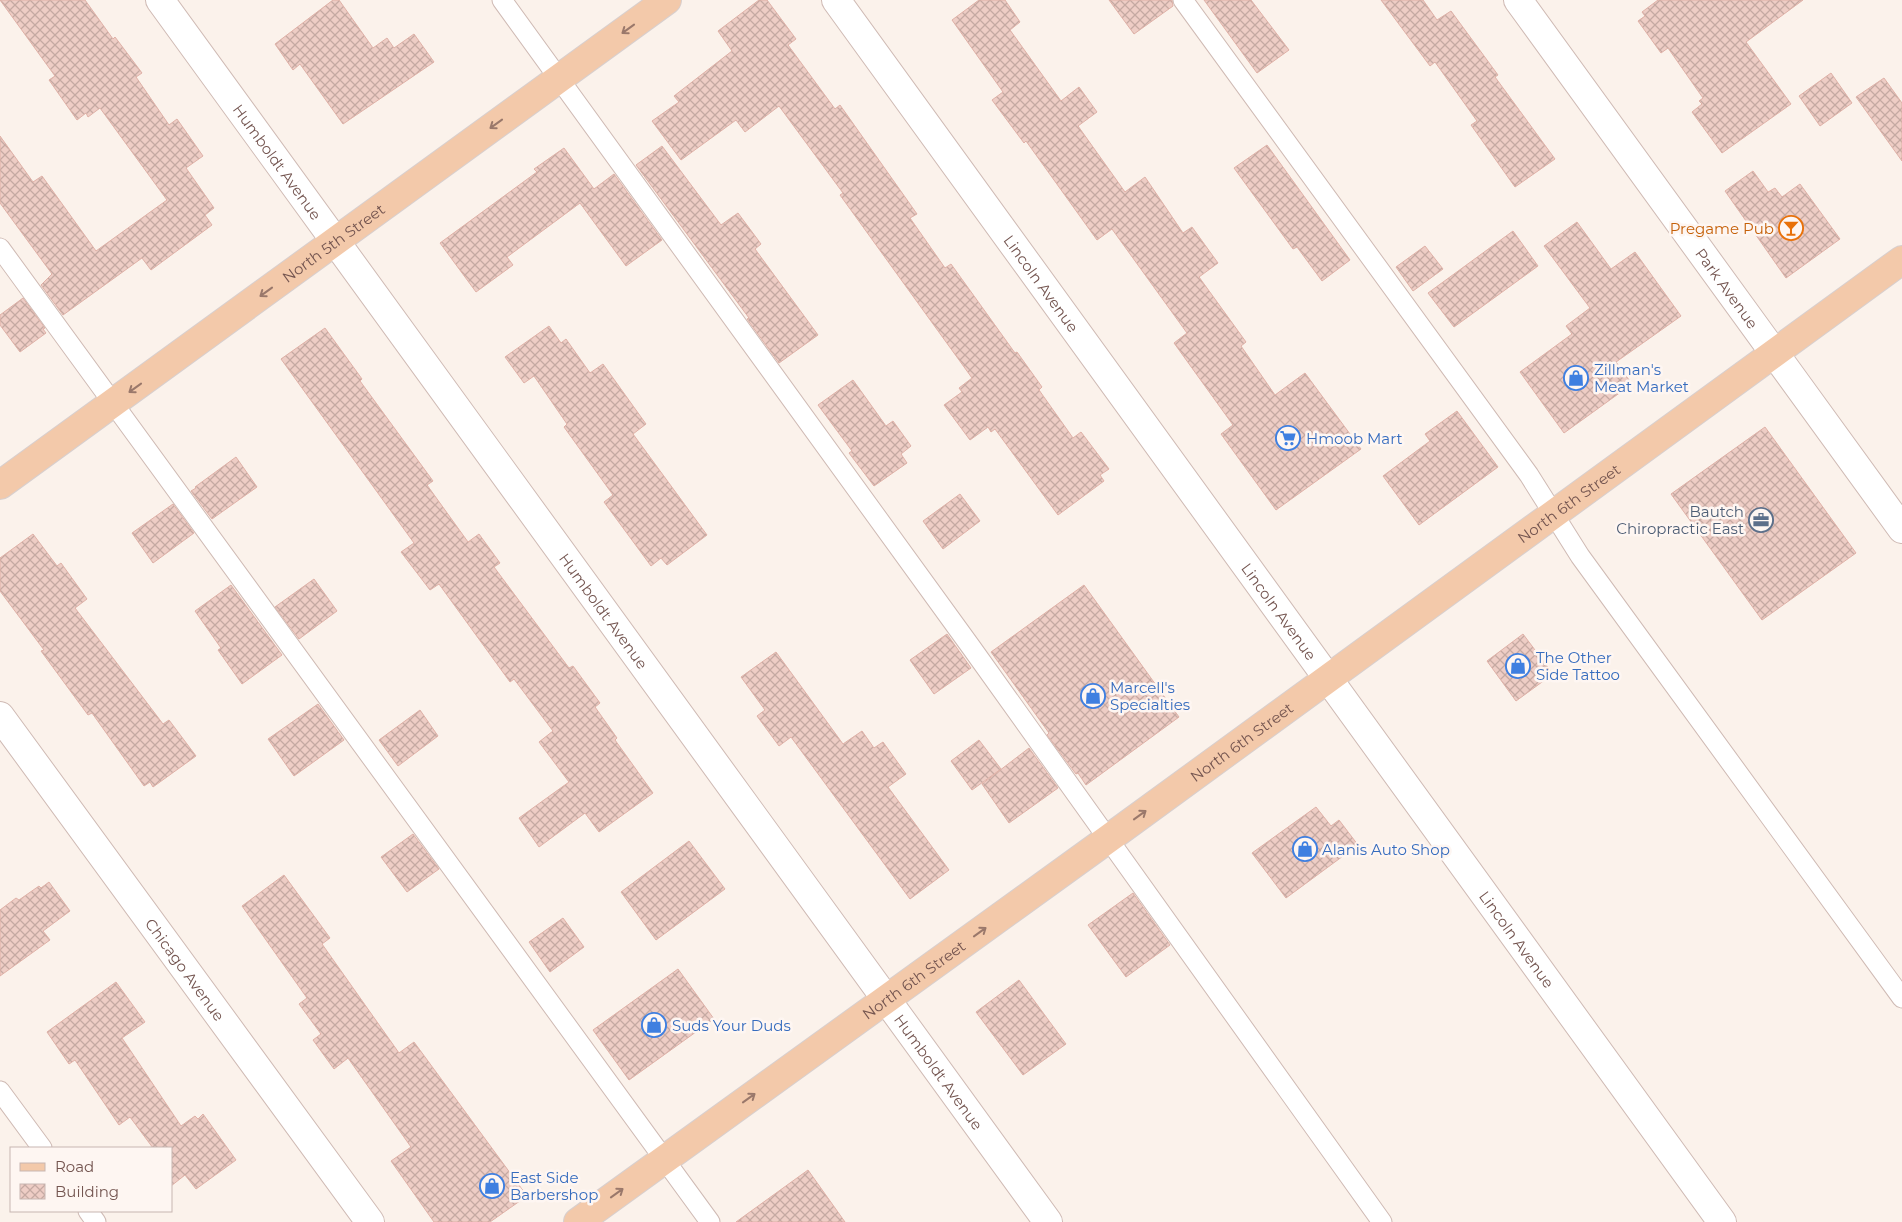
<svg xmlns="http://www.w3.org/2000/svg" width="1902" height="1222" viewBox="0 0 1902 1222" font-family="Montserrat,sans-serif">
<style>
.building{fill:url(#building-cross-hatch);stroke:#dfb1a7}
.lines{fill:none;stroke-linecap:round;stroke-linejoin:round}
.lane-casing{stroke:#cfbab4;stroke-width:21}
.street-casing{stroke:#cfbab4;stroke-width:30}
.primary-casing{stroke:#d8cfce;stroke-width:30}
.lane{stroke:#fff;stroke-width:19}
.street{stroke:#fff;stroke-width:28}
.primary{stroke:#f3c9aa;stroke-width:28}
.oneway{stroke:#9a786b}
.labels{text-anchor:middle;dominant-baseline:central;stroke-width:5;stroke-linejoin:round;paint-order:stroke}
.street-label{font-size:15px;fill:#745550;stroke:#fef6f2}
.food-label{font-size:15px;fill:#c56008;stroke:#fef6f2;text-anchor:end}
.shop-label{font-size:15px;fill:#366cbe;stroke:#fef6f2;text-anchor:start}
.service-label{font-size:15px;fill:#4e5e75;stroke:#fef6f2;text-anchor:end}
</style>
<defs>
<pattern id="building-cross-hatch" width="8" height="8" patternUnits="userSpaceOnUse" patternTransform="scale(1.25)"><rect width="8" height="8" fill="#eecdc5"/><path d="M0 0l8 8M0 8l8-8" fill="none" stroke="#c5a9a2"/></pattern>
</defs>
<rect width="100%" height="100%" fill="#fbf2eb"/>
<g class="building">
<path d="M 0,0 L 85,0 L 113,39 L 115,37 L 142,73 L 136,77 L 169,125 L 177,119 L 203,156 L 186,168 L 214,208 L 205,215 L 212,225 L 151,270 L 142,258 L 63,315 L 41,285 L 52,274 L 0,203 L 0,136 L 33,182 L 42,176 L 96,251 L 167,200 L 100,108 L 88,117 L 86,113 L 77,120 L 49,80 L 55,76 Z"/>
<path d="M 333,0 L 339,0 L 373,48 L 387,38 L 394,48 L 414,34 L 434,62 L 343,124 L 300,64 L 293,70 L 275,44 Z"/>
<path d="M 759,0 L 767,0 L 796,39 L 788,45 L 835,109 L 840,105 L 917,214 L 910,218 L 945,268 L 951,264 L 1015,353 L 1017,352 L 1042,387 L 1039,390 L 1073,438 L 1081,432 L 1109,469 L 1100,475 L 1104,481 L 1058,515 L 995,429 L 991,432 L 988,427 L 970,440 L 944,405 L 962,392 L 959,388 L 972,378 L 840,195 L 843,193 L 779,106 L 745,132 L 736,120 L 681,160 L 652,121 L 679,102 L 674,96 L 732,51 L 718,31 Z"/>
<path d="M 979,0 L 1005,0 L 1020,22 L 1010,30 L 1061,101 L 1079,87 L 1097,112 L 1078,126 L 1125,192 L 1145,177 L 1183,233 L 1192,227 L 1218,263 L 1199,277 L 1246,342 L 1241,346 L 1275,395 L 1305,373 L 1361,449 L 1276,510 L 1221,434 L 1233,425 L 1174,343 L 1187,333 L 1112,229 L 1097,240 L 1026,141 L 1024,143 L 992,100 L 1003,92 L 952,20 Z"/>
<path d="M 1109,0 L 1172,0 L 1173,6 L 1134,34 Z"/>
<path d="M 1204,0 L 1251,0 L 1289,50 L 1257,73 Z"/>
<path d="M 1381,0 L 1423,0 L 1437,20 L 1451,11 L 1498,75 L 1495,77 L 1555,159 L 1515,187 L 1471,125 L 1477,121 L 1435,62 L 1430,66 Z"/>
<path d="M 1658,0 L 1803,0 L 1746,42 L 1791,104 L 1722,153 L 1692,112 L 1702,104 L 1699,101 L 1703,98 L 1668,48 L 1661,53 L 1638,21 L 1645,16 L 1642,12 Z"/>
<path d="M 1831,73 L 1852,103 L 1820,126 L 1799,96 Z"/>
<path d="M 1884,78 L 1902,103 L 1902,161 L 1856,97 Z"/>
<path d="M 1267,145 L 1350,260 L 1322,281 L 1297,247 L 1293,249 L 1234,168 Z"/>
<path d="M 662,146 L 721,225 L 738,213 L 761,244 L 755,249 L 818,335 L 779,363 L 747,319 L 749,318 L 636,165 Z"/>
<path d="M 564,148 L 594,189 L 614,174 L 662,240 L 626,266 L 580,203 L 507,257 L 513,265 L 476,292 L 440,243 L 537,172 L 534,169 Z"/>
<path d="M 1753,171 L 1768,192 L 1775,188 L 1782,197 L 1800,184 L 1840,239 L 1786,278 L 1725,191 Z"/>
<path d="M 1577,222 L 1611,269 L 1635,252 L 1681,316 L 1616,362 L 1632,384 L 1564,433 L 1520,372 L 1572,334 L 1566,326 L 1590,308 L 1544,246 Z"/>
<path d="M 1513,231 L 1538,266 L 1454,327 L 1428,293 Z"/>
<path d="M 1425,246 L 1443,269 L 1413,291 L 1396,267 Z"/>
<path d="M 23,298 L 45,328 L 43,329 L 46,333 L 20,352 L 0,325 L 0,315 Z"/>
<path d="M 549,326 L 561,343 L 566,339 L 590,373 L 603,364 L 646,424 L 633,434 L 707,535 L 667,565 L 661,558 L 651,566 L 604,502 L 613,495 L 564,427 L 567,424 L 534,376 L 524,383 L 505,357 Z"/>
<path d="M 325,328 L 362,379 L 360,381 L 433,481 L 427,485 L 468,542 L 479,534 L 500,563 L 494,567 L 569,668 L 573,666 L 600,703 L 595,707 L 617,738 L 615,740 L 653,793 L 599,832 L 585,813 L 539,847 L 519,818 L 569,782 L 539,742 L 553,731 L 514,679 L 510,682 L 439,584 L 430,590 L 401,552 L 414,543 L 281,359 Z"/>
<path d="M 853,380 L 886,426 L 893,421 L 911,446 L 901,454 L 907,463 L 874,486 L 849,453 L 852,451 L 818,405 Z"/>
<path d="M 1457,411 L 1498,467 L 1419,525 L 1383,476 L 1430,441 L 1425,434 Z"/>
<path d="M 1765,427 L 1856,553 L 1762,620 L 1671,494 Z"/>
<path d="M 236,457 L 257,487 L 212,519 L 191,491 L 196,488 L 195,487 Z"/>
<path d="M 960,494 L 980,521 L 943,549 L 923,521 Z"/>
<path d="M 173,504 L 194,533 L 153,563 L 132,533 Z"/>
<path d="M 33,534 L 57,566 L 61,563 L 87,599 L 75,608 L 163,724 L 169,720 L 196,756 L 153,787 L 150,782 L 144,786 L 92,713 L 88,715 L 41,651 L 44,650 L 0,591 L 0,558 Z"/>
<path d="M 314,579 L 337,611 L 299,639 L 275,607 Z"/>
<path d="M 231,585 L 282,655 L 242,684 L 218,650 L 221,648 L 195,611 Z"/>
<path d="M 1084,585 L 1179,717 L 1086,785 L 1078,773 L 1076,774 L 1047,735 L 1049,733 L 991,652 Z"/>
<path d="M 947,634 L 971,668 L 934,694 L 910,660 Z"/>
<path d="M 1523,634 L 1553,674 L 1516,701 L 1487,661 Z"/>
<path d="M 776,652 L 843,744 L 862,731 L 874,748 L 883,742 L 906,774 L 888,787 L 949,870 L 910,899 L 791,737 L 779,746 L 757,716 L 765,710 L 741,677 Z"/>
<path d="M 318,704 L 344,740 L 294,776 L 268,739 Z"/>
<path d="M 420,710 L 438,736 L 398,766 L 379,740 Z"/>
<path d="M 979,740 L 1001,769 L 972,790 L 951,761 Z"/>
<path d="M 1029,748 L 1058,788 L 1009,823 L 982,784 Z"/>
<path d="M 1316,807 L 1331,826 L 1339,820 L 1358,845 L 1286,898 L 1252,853 Z"/>
<path d="M 413,834 L 439,869 L 407,892 L 381,857 Z"/>
<path d="M 689,841 L 725,889 L 656,940 L 621,892 Z"/>
<path d="M 284,875 L 330,938 L 322,944 L 399,1053 L 414,1042 L 527,1196 L 490,1222 L 434,1222 L 391,1161 L 411,1147 L 348,1058 L 334,1069 L 313,1040 L 321,1034 L 299,1004 L 307,998 L 242,906 Z"/>
<path d="M 49,882 L 70,911 L 43,931 L 50,940 L 0,976 L 0,910 L 16,898 L 19,900 L 39,886 L 41,888 Z"/>
<path d="M 1133,893 L 1170,945 L 1126,977 L 1088,925 Z"/>
<path d="M 563,918 L 584,947 L 550,972 L 529,942 Z"/>
<path d="M 678,969 L 714,1019 L 629,1080 L 593,1030 Z"/>
<path d="M 1019,980 L 1066,1044 L 1023,1075 L 976,1012 Z"/>
<path d="M 116,982 L 145,1022 L 122,1038 L 181,1126 L 195,1116 L 198,1119 L 203,1114 L 236,1160 L 196,1189 L 185,1175 L 171,1186 L 171,1148 L 153,1148 L 130,1117 L 119,1125 L 75,1060 L 69,1064 L 47,1032 Z"/>
<path d="M 808,1170 L 845,1222 L 736,1222 Z"/>
</g>
<g class="lines">
<defs>
<g id="lane">
<path d="M 502,0 L 971,647 L 1382,1222"/>
<path d="M 1183,0 L 1529,475 L 1580,556 L 1902,998"/>
<path d="M 0,248 L 710,1222"/>
<path d="M 0,1091 L 42,1148"/>
<path d="M 88,1211 L 96,1222"/>
</g>
<g id="street">
<path id="s1" d="M 160,0 L 1048,1222"/>
<path id="s2" d="M 836,0 L 1722,1222"/>
<path id="s3" d="M 1518,0 L 1902,529"/>
<path id="s4" d="M 0,716 L 370,1222"/>
</g>
<g id="primary">
<path id="s5" d="M 0,485 L 667,0"/>
<path id="s6" d="M 578,1222 L 1108,839 L 1902,260"/>
</g>
</defs>
<use href="#lane" class="lane-casing"/>
<use href="#street" class="street-casing"/>
<use href="#primary" class="primary-casing"/>
<use href="#lane" class="lane"/>
<use href="#street" class="street"/>
<use href="#primary" class="primary"/>
</g>
<defs><path id="oneway-shaft" d="M-6 0H5M1.5-3L5.5 0L1.5 3" fill="none" stroke-width="1.6" stroke-linecap="round" stroke-linejoin="round" transform="scale(1.25)"/></defs>
<g class="oneway">
<use href="#oneway-shaft" transform="translate(628 29) rotate(144)"/>
<use href="#oneway-shaft" transform="translate(496 124) rotate(144)"/>
<use href="#oneway-shaft" transform="translate(266 292) rotate(144)"/>
<use href="#oneway-shaft" transform="translate(135 388) rotate(144)"/>
<use href="#oneway-shaft" transform="translate(1140 815) rotate(-36)"/>
<use href="#oneway-shaft" transform="translate(980 932) rotate(-36)"/>
<use href="#oneway-shaft" transform="translate(749 1098) rotate(-36)"/>
<use href="#oneway-shaft" transform="translate(617 1193) rotate(-36)"/>
</g>
<defs>
<symbol id="bar-ring" viewBox="-11 -11 22 22"><circle r="9.5" fill="#fef6f2" stroke="#e8710a" stroke-width="1.5"/><path d="M-6-5H6L.8 .8V4.5H3.5V6h-7V4.5H-.8V.8Z" fill="#e8710a"/></symbol>
<symbol id="shop-ring" viewBox="-11 -11 22 22"><circle r="9.5" fill="#fef6f2" stroke="#3f7fe0" stroke-width="1.5"/><path d="M-5-2.5h2.3a2.7 3.5 0 0 1 5.4 0H5L5.5 6h-11ZM-1.5-2.5h3a1.5 2.3 0 0 0-3 0Z" fill="#3f7fe0"/></symbol>
<symbol id="supermarket-ring" viewBox="-11 -11 22 22"><circle r="9.5" fill="#fef6f2" stroke="#3f7fe0" stroke-width="1.5"/><path d="M-6-5.5h2.5l.6 2H6L4.5 2H-2.5L-4.4-4H-6ZM-1.5 3.2a1.3 1.3 0 1 0 .1 0ZM3 3.2a1.3 1.3 0 1 0 .1 0Z" fill="#3f7fe0"/></symbol>
<symbol id="office-ring" viewBox="-11 -11 22 22"><circle r="9.5" fill="#fef6f2" stroke="#5c6f8a" stroke-width="1.5"/><path d="M-6-3h4V-5.5h4V-3h4V5H-6ZM-1-4.5V-3h2v-1.5ZM-6 0V1H6V0Z" fill="#5c6f8a"/></symbol>
</defs>
<g fill-rule="evenodd">
<use href="#bar-ring" x="1777" y="214" width="28" height="28"/>
<use href="#shop-ring" x="1562" y="364" width="28" height="28"/>
<use href="#supermarket-ring" x="1274" y="424" width="28" height="28"/>
<use href="#office-ring" x="1747" y="506" width="28" height="28"/>
<use href="#shop-ring" x="1504" y="652" width="28" height="28"/>
<use href="#shop-ring" x="1079" y="682" width="28" height="28"/>
<use href="#shop-ring" x="1291" y="835" width="28" height="28"/>
<use href="#shop-ring" x="640" y="1011" width="28" height="28"/>
<use href="#shop-ring" x="478" y="1172" width="28" height="28"/>
</g>
<g class="labels">
<g class="street-label">
<text stroke="none"><textPath href="#s1" startOffset="200">Humboldt Avenue</textPath></text>
<text stroke="none"><textPath href="#s5" startOffset="412">North 5th Street</textPath></text>
<text stroke="none"><textPath href="#s2" startOffset="350">Lincoln Avenue</textPath></text>
<text stroke="none"><textPath href="#s3" startOffset="356">Park Avenue</textPath></text>
<text stroke="none"><textPath href="#s6" startOffset="1224">North 6th Street</textPath></text>
<text stroke="none"><textPath href="#s2" startOffset="755">Lincoln Avenue</textPath></text>
<text stroke="none"><textPath href="#s1" startOffset="755">Humboldt Avenue</textPath></text>
<text stroke="none"><textPath href="#s6" startOffset="819">North 6th Street</textPath></text>
<text stroke="none"><textPath href="#s2" startOffset="1160">Lincoln Avenue</textPath></text>
<text stroke="none"><textPath href="#s4" startOffset="314">Chicago Avenue</textPath></text>
<text stroke="none"><textPath href="#s6" startOffset="414">North 6th Street</textPath></text>
<text stroke="none"><textPath href="#s1" startOffset="1325">Humboldt Avenue</textPath></text>
</g>
<g class="food-label">
<text x="1774" y="228">Pregame Pub</text>
</g>
<g class="shop-label">
<text x="1594" y="369">Zillman's<tspan x="1594" dy="17">Meat Market</tspan></text>
<text x="1306" y="438">Hmoob Mart</text>
<text x="1536" y="657">The Other<tspan x="1536" dy="17">Side Tattoo</tspan></text>
<text x="1110" y="687">Marcell's<tspan x="1110" dy="17">Specialties</tspan></text>
<text x="1322" y="849">Alanis Auto Shop</text>
<text x="672" y="1025">Suds Your Duds</text>
<text x="510" y="1177">East Side<tspan x="510" dy="17">Barbershop</tspan></text>
</g>
<g class="service-label">
<text x="1744" y="511">Bautch<tspan x="1744" dy="17">Chiropractic East</tspan></text>
</g>
</g>
<rect x="10" y="1147" width="162" height="65" fill="#fef6f2" stroke="#c7b6b1"/>
<rect x="20" y="1163" width="25" height="8" fill="#f3c9aa" stroke="#c7b6b1"/>
<text x="55" y="1172" font-size="15" fill="#745550">Road</text>
<rect x="20" y="1184" width="25" height="15" fill="url(#building-cross-hatch)" stroke="#c7b6b1"/>
<text x="55" y="1197" font-size="15" fill="#745550">Building</text>
</svg>
